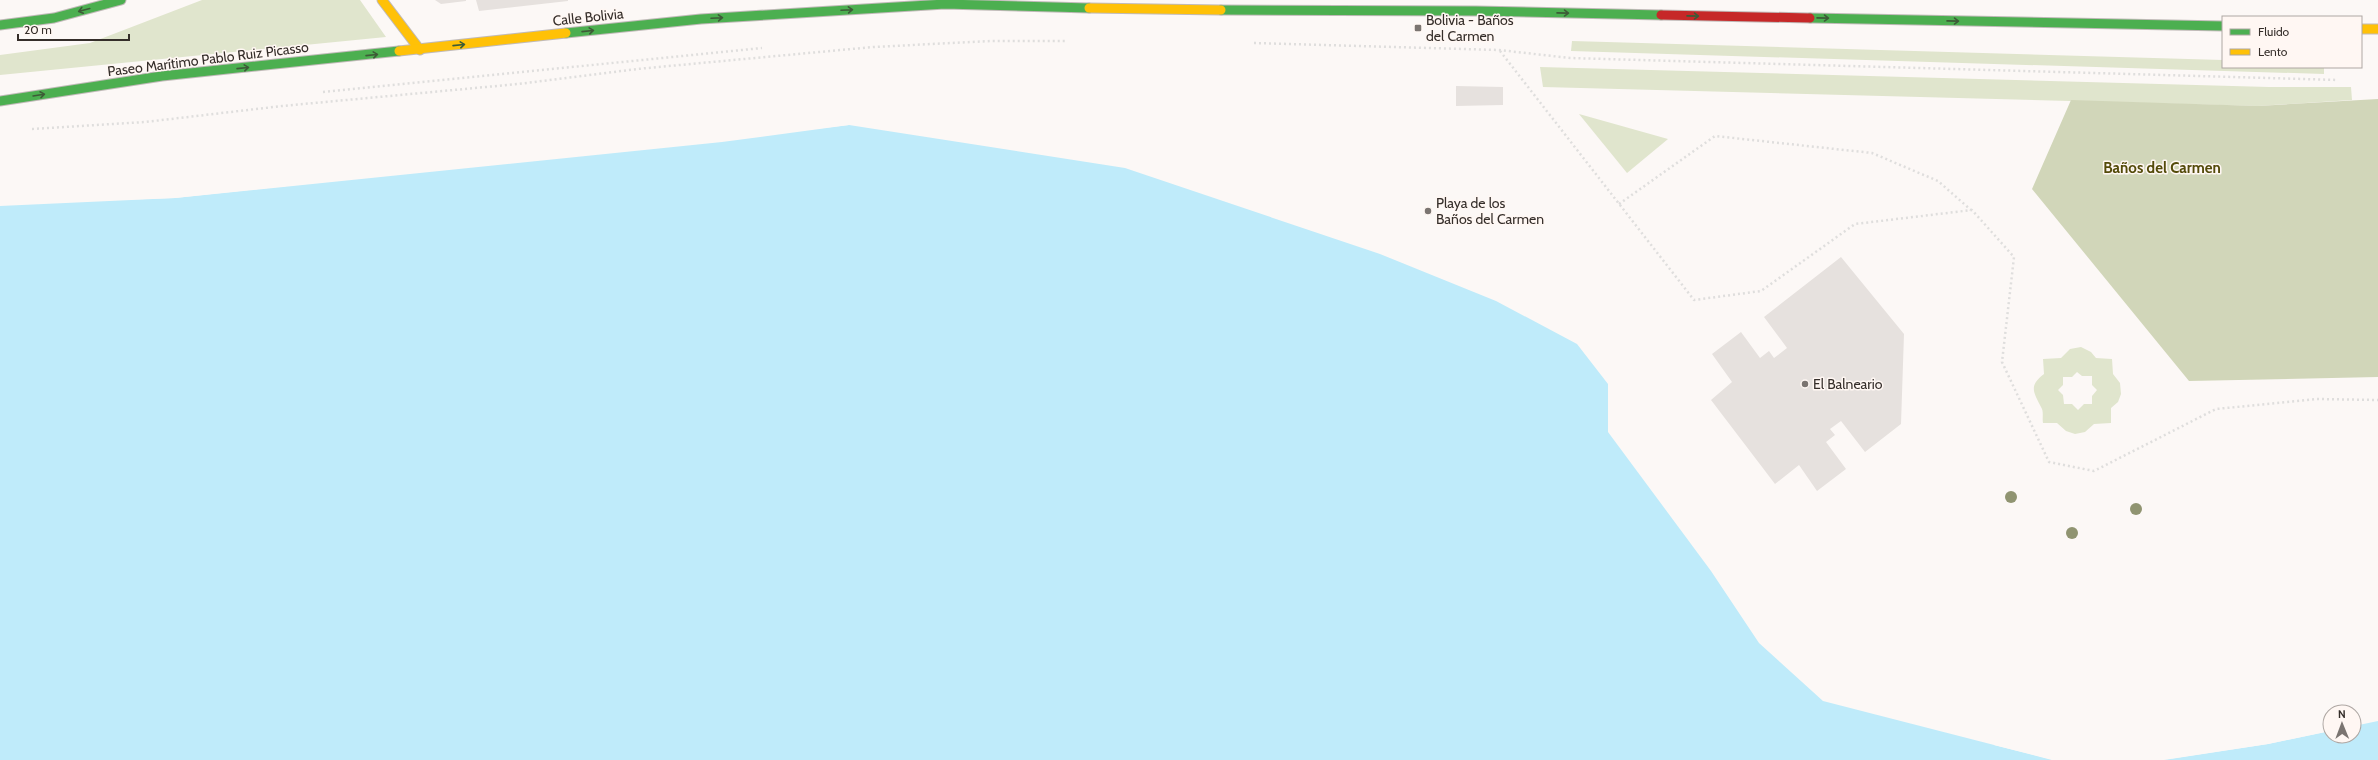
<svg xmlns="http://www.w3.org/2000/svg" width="2378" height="760" viewBox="0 0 2378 760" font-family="Cabin,sans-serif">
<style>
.green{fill:#e0e5cd;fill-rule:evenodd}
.forest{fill:#d1d6b9}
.water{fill:#bfebfa}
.pier{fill:#fcf8f6}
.building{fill:#e6e1de}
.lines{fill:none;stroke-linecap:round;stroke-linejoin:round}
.fast-casing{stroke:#c0bab8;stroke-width:11}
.slow-casing{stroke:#c0bab8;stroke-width:11}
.jam-casing{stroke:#c0bab8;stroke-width:11}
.path{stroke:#dfdedd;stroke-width:2.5;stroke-dasharray:2 3;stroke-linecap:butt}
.fast{stroke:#4caf50;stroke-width:9}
.slow{stroke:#ffc107;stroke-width:9}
.jam{stroke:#c62828;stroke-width:9}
.tree{fill:#909471}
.oneway{stroke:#3d5b37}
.poi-dot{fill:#7b7571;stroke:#fff7f3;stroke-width:1.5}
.labels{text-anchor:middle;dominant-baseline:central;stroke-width:3;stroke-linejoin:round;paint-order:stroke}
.street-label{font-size:14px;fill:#352e2a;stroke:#fff7f3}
.poi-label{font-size:14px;fill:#352e2a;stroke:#fff7f3;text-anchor:start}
.neighbourhood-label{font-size:15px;font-weight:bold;fill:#544b0a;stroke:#fff7f3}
</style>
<rect width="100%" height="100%" fill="#fcf8f6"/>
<g class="green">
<path d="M 202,0 L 360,0 L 386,37 L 0,75 L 0,55 L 90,43 Z"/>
<path d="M 1572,41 L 2223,60 L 2223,67 L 2324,67 L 2324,74 L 1571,51 Z"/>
<path d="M 1540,67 L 2269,87 L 2351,87 L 2352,100 L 2258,106 L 1543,87 Z"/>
<path d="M 1579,114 L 1668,139 L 1627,173 Z"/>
<path d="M 2081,347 L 2091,352 L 2096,358 L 2112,359 L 2113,374 L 2120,383 L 2121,394 L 2118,402 L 2111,408 L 2111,423 L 2094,424 L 2085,432 L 2075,434 L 2066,431 L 2057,423 L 2043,423 C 2042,418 2044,411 2041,407 C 2034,393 2028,386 2044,374 L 2043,359 L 2061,358 L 2070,349 ZM 2077,372 L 2082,376 L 2092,376 L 2092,385 L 2097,390 L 2092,396 L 2092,404 L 2084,404 L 2078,410 L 2072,404 L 2064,404 L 2063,395 L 2058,390 L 2063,385 L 2063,377 L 2072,377 Z"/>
</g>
<path class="forest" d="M 2378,99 L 2378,377 L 2189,381 L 2032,189 L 2071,100 L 2258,106 Z"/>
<g class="water">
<path d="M 849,125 L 1125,168 L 1380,254 L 1496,301 L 1577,344 L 1608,384 L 1608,432 L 1711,571 L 1759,643 L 1823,701 L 2052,760 L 0,760 L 0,204 L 175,198 L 722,142 Z"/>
<path d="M 2378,721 L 2378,760 L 2164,760 L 2268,744 L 2330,731 L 2330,736 L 2354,736 L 2354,726 Z"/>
</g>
<g class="pier">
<path d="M 851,124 L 849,125 L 772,134 L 849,123 Z"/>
<path d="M 538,159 L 175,198 L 0,206 L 0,202 L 175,196 Z"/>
<path d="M 2330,729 L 2330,731 L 2268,744 L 2162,760 Z"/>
<path d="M 1996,744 L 2053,758 L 2054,760 L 1994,745 Z"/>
</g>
<g class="building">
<path d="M 435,0 L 466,0 L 466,1 L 441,4 Z"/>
<path d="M 476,0 L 568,0 L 568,1 L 479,11 Z"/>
<path d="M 1456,86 L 1503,87 L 1503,105 L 1456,106 Z"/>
<path d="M 1841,257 L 1904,334 L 1901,424 L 1865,452 L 1841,421 L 1830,429 L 1835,435 L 1826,442 L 1846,469 L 1817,491 L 1799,465 L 1775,484 L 1711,400 L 1732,382 L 1712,354 L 1741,332 L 1760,358 L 1769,351 L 1774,358 L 1787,348 L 1764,317 Z"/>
</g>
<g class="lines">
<defs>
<g id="fast">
<path d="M 1221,10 L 1476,11 L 1661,15"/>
<path d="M 1810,18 L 2223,26"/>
<path d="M 0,25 L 54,18 L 121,0"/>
<path d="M 566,33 L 701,19 L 945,4 L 1089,8"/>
<path d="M 0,101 L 162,76 L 399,51"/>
</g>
<g id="slow">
<path d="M 382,0 L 420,50"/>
<path d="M 1089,8 L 1221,10"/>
<path d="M 2361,29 L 2378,29"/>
<path d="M 399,51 L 566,33"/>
</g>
<path id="jam" d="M 1661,15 L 1810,18"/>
</defs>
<use href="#fast" class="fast-casing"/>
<use href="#slow" class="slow-casing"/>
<use href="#jam" class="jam-casing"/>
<g class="path">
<path d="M 1254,43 L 1499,50 L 1570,58 L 2338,80"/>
<path d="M 1500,51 L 1694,300 L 1761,291 L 1855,224 L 1972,210 L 2014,257 L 2002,362 L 2049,462 L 2094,471 L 2216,409 L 2317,399 L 2378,400"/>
<path d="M 323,92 L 762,48"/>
<path d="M 32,129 L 145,122 L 282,106 L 518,84 L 637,69 L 873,47 L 991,41 L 1067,41"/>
<path d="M 1619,204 L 1715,136 L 1872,153 L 1938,181 L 1971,210"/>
</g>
<use href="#fast" class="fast"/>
<use href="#slow" class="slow"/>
<use href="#jam" class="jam"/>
</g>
<g class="tree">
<circle cx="2011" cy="497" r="6"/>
<circle cx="2136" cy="509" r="6"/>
<circle cx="2072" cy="533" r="6"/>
</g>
<defs><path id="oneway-shaft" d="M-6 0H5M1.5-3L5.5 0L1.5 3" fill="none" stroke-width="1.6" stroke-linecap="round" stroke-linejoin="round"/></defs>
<g class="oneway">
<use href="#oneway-shaft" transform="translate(84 10) rotate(165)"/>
<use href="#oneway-shaft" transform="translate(847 10) rotate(-3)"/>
<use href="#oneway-shaft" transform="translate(1563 13) rotate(1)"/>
<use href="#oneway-shaft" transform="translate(1693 16) rotate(1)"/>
<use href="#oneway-shaft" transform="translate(717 18) rotate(-3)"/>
<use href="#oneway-shaft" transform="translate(1823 18) rotate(1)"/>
<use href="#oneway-shaft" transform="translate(1953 21) rotate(1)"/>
<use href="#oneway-shaft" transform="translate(588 31) rotate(-6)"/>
<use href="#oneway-shaft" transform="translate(459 45) rotate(-6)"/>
<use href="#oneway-shaft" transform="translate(372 55) rotate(-6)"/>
<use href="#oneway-shaft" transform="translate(243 68) rotate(-6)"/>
<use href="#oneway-shaft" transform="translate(39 95) rotate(-9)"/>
</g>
<g class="poi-dot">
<rect x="1414" y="24" width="8" height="8" rx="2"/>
<circle cx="1428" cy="211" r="4"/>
<circle cx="1805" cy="384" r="4"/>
</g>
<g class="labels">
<g class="street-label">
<text transform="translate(588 17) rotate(-6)">Calle Bolivia</text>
<text transform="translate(208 59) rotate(-7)">Paseo Marítimo Pablo Ruiz Picasso</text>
</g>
<g class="poi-label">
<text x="1426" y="20">Bolivia - Baños<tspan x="1426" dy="16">del Carmen</tspan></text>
<text x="1436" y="203">Playa de los<tspan x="1436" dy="16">Baños del Carmen</tspan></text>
<text x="1813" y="384">El Balneario</text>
</g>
<g class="neighbourhood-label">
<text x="2162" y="168">Baños del Carmen</text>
</g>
</g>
<rect x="2222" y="16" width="140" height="52" fill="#fff7f3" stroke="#aea7a3"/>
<rect x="2230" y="29" width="20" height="6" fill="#4caf50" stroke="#aea7a3"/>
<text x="2258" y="36" font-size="12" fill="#352e2a">Fluido</text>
<rect x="2230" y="49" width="20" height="6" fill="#ffc107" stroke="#aea7a3"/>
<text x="2258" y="56" font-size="12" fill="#352e2a">Lento</text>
<g transform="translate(2342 724) rotate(359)"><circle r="19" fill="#fff7f3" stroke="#aea7a3"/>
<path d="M0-3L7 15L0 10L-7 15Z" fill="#7b7571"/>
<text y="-6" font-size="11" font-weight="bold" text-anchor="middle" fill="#352e2a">N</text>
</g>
<path d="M18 34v6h111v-6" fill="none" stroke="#352e2a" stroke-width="2"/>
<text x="24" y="34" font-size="12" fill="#352e2a" stroke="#fff7f3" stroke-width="3" paint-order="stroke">20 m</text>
</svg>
